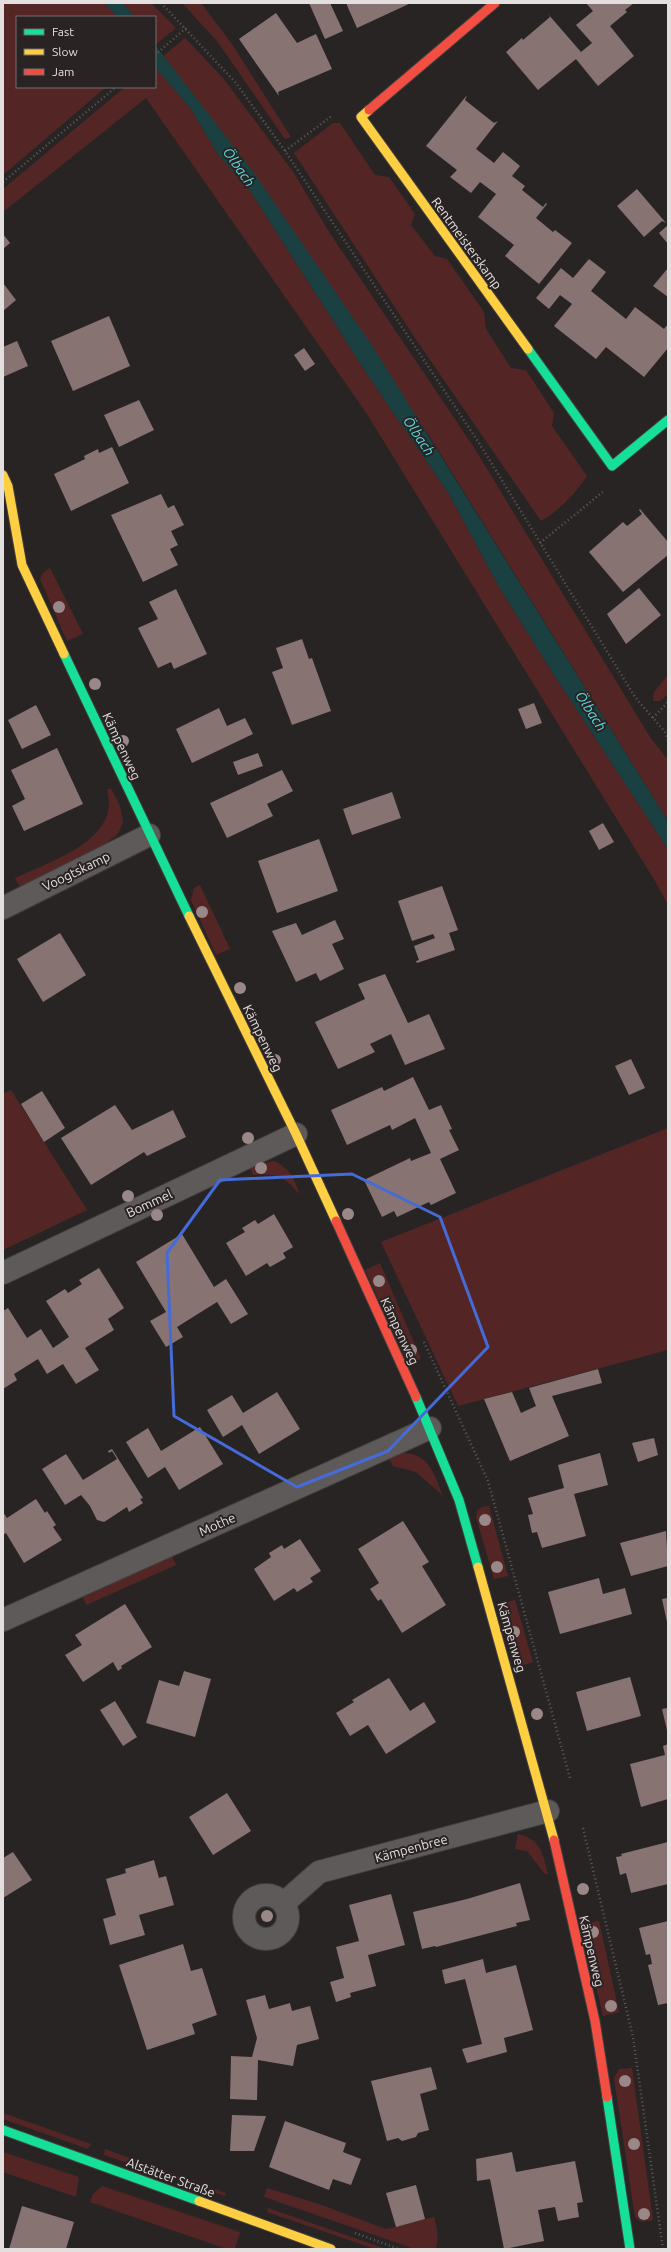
<svg xmlns="http://www.w3.org/2000/svg" width="671" height="2252" viewBox="0 0 671 2252" font-family="Ubuntu,sans-serif">
<style>
.green{fill:#532625}
.water{fill:#1a4041}
.building{fill:#877372}
.lines{fill:none;stroke-linecap:round;stroke-linejoin:round}
.street-casing{stroke:#434040;stroke-width:24}
.fast-casing{stroke:#434040;stroke-width:11}
.slow-casing{stroke:#434040;stroke-width:11}
.jam-casing{stroke:#434040;stroke-width:11}
.path{stroke:#5f5b5b;stroke-width:2.5;stroke-dasharray:1 3;stroke-linecap:butt}
.street{stroke:#5e5a5a;stroke-width:22}
.fast{stroke:#16e098;stroke-width:9}
.slow{stroke:#ffcf43;stroke-width:9}
.jam{stroke:#f24e42;stroke-width:9}
.tree{fill:#998887}
.marked{fill:none;stroke:#456bd9;stroke-width:3;stroke-linejoin:round}
.labels{text-anchor:middle;dominant-baseline:central;stroke-width:4;stroke-linejoin:round;paint-order:stroke}
.street-label{font-size:13px;fill:#e4dfdf;stroke:#2a2323}
.water-label{font-size:14px;font-style:italic;fill:#56dee4;stroke:#2a2323}
</style>
<rect width="100%" height="100%" fill="#292424"/>
<g class="green">
<path d="M 3,3 L 104,3 L 118,17 L 17,17 L 17,87 L 106,87 L 3,175 Z"/>
<path d="M 123,3 L 151,3 L 176,28 L 155,45 L 155,17 L 134,17 Z"/>
<path d="M 182,3 L 201,3 L 232,44 L 291,137 L 285,139 L 217,41 Z"/>
<path d="M 185,38 L 223,78 L 294,173 L 329,232 L 473,446 L 650,737 L 668,760 L 668,816 L 666,818 L 428,434 L 299,247 C 262,177 209,120 163,56 Z"/>
<path d="M 155,66 L 191,109 L 219,156 L 249,189 L 369,377 L 449,494 L 499,587 L 554,675 L 668,849 L 668,905 L 655,881 L 365,411 L 146,98 L 3,212 L 3,189 L 125,87 L 155,87 Z"/>
<path d="M 333,123 L 340,123 L 375,175 L 389,177 L 415,214 L 411,225 L 435,256 L 447,259 L 484,312 L 486,329 L 511,368 L 526,370 L 554,413 L 552,426 L 587,476 C 574,495 561,509 541,521 L 417,341 L 294,153 Z"/>
<path d="M 50,568 L 83,634 L 67,641 L 40,579 L 43,573 Z"/>
<path d="M 668,675 L 668,694 L 660,701 L 653,701 L 654,692 Z"/>
<path d="M 111,788 L 120,806 L 123,822 L 118,834 L 105,844 L 20,887 L 15,878 C 49,862 122,840 107,790 Z"/>
<path d="M 200,885 L 230,949 L 216,955 L 191,900 L 194,888 Z"/>
<path d="M 11,1090 L 87,1210 L 3,1250 L 3,1094 Z"/>
<path d="M 668,1128 L 668,1350 L 458,1406 L 381,1242 Z"/>
<path d="M 274,1161 C 291,1169 294,1179 300,1195 C 286,1177 276,1173 253,1175 L 249,1167 Z"/>
<path d="M 380,1263 L 421,1359 L 408,1363 L 365,1270 Z"/>
<path d="M 403,1453 C 429,1453 435,1476 443,1496 L 416,1472 L 393,1466 L 389,1458 Z"/>
<path d="M 489,1506 L 508,1576 L 494,1579 L 476,1517 L 477,1511 L 482,1507 Z"/>
<path d="M 172,1556 L 176,1565 L 86,1605 L 83,1597 Z"/>
<path d="M 515,1600 L 533,1662 L 517,1667 L 498,1605 Z"/>
<path d="M 518,1834 C 540,1838 543,1854 548,1874 L 545,1874 L 527,1851 L 515,1849 Z"/>
<path d="M 599,1921 L 619,2012 L 603,2016 L 582,1924 Z"/>
<path d="M 632,2068 L 653,2220 L 641,2222 L 635,2217 L 614,2078 L 619,2069 Z"/>
<path d="M 3,2113 L 91,2144 L 88,2149 L 3,2119 Z"/>
<path d="M 105,2149 L 226,2193 L 225,2196 L 104,2155 Z"/>
<path d="M 3,2152 L 79,2177 L 76,2197 L 3,2172 Z"/>
<path d="M 102,2186 L 240,2232 L 235,2249 L 227,2249 L 90,2202 L 93,2194 Z"/>
<path d="M 267,2188 L 319,2204 L 386,2229 L 434,2217 C 437,2227 440,2241 435,2249 L 415,2249 L 264,2197 Z"/>
<path d="M 268,2208 L 386,2249 L 375,2249 L 267,2212 Z"/>
</g>
<g class="water">
<path d="M 104,3 L 123,3 L 134,17 L 118,17 Z"/>
<path d="M 155,45 L 252,170 L 373,347 L 666,818 L 668,822 L 668,849 L 554,675 L 499,587 L 449,494 L 369,377 L 249,189 L 219,156 L 191,109 L 155,67 Z"/>
</g>
<g class="building">
<path d="M 309,3 L 330,3 L 343,31 L 325,39 Z"/>
<path d="M 346,3 L 411,3 L 357,28 Z"/>
<path d="M 586,3 L 634,3 L 625,10 L 627,12 L 610,26 L 634,56 L 598,86 L 576,59 L 538,90 L 506,52 L 522,38 L 523,40 L 550,17 L 548,14 L 581,52 L 592,43 L 576,25 L 593,11 Z"/>
<path d="M 276,13 L 297,43 L 316,34 L 332,69 L 278,92 L 279,96 L 239,39 Z"/>
<path d="M 467,95 L 465,100 L 494,123 L 498,121 L 476,149 L 494,163 L 503,152 L 520,166 L 512,176 L 525,186 L 522,190 L 543,207 L 546,203 L 547,204 L 536,218 L 553,232 L 555,230 L 572,243 L 539,284 L 505,256 L 514,245 L 478,217 L 496,194 L 480,182 L 471,193 L 450,177 L 457,170 L 426,146 Z"/>
<path d="M 637,189 L 666,223 L 662,221 L 644,237 L 617,206 Z"/>
<path d="M 668,225 L 668,244 L 659,233 Z"/>
<path d="M 3,234 L 10,243 L 3,249 Z"/>
<path d="M 589,259 L 606,272 L 591,291 L 626,319 L 635,307 L 664,329 L 668,324 L 668,348 L 644,377 L 606,347 L 596,359 L 554,326 L 572,304 L 560,295 L 549,309 L 536,298 L 561,268 L 573,278 Z"/>
<path d="M 668,268 L 668,297 L 653,286 Z"/>
<path d="M 3,283 L 16,300 L 3,311 Z"/>
<path d="M 109,316 L 130,366 L 73,391 L 51,341 Z"/>
<path d="M 17,341 L 28,366 L 3,377 L 3,347 Z"/>
<path d="M 304,348 L 315,364 L 305,371 L 294,355 Z"/>
<path d="M 139,400 L 154,430 L 119,447 L 104,415 Z"/>
<path d="M 112,447 L 129,483 L 71,511 L 54,474 L 85,459 L 84,456 L 98,449 L 99,453 Z"/>
<path d="M 161,494 L 168,508 L 174,505 L 184,525 L 171,531 L 178,545 L 170,549 L 178,565 L 143,582 L 111,515 Z"/>
<path d="M 640,509 L 668,542 L 668,555 L 623,592 L 589,552 L 623,522 L 627,526 L 642,514 L 639,510 Z"/>
<path d="M 639,588 L 661,615 L 626,644 L 607,614 Z"/>
<path d="M 176,589 L 207,654 L 174,669 L 171,662 L 158,668 L 138,628 L 158,619 L 149,602 Z"/>
<path d="M 302,639 L 309,659 L 312,658 L 331,711 L 292,725 L 272,672 L 283,668 L 276,648 Z"/>
<path d="M 534,703 L 542,723 L 526,729 L 518,709 Z"/>
<path d="M 36,705 L 51,735 L 22,749 L 8,720 Z"/>
<path d="M 219,708 L 227,726 L 245,718 L 253,734 L 192,763 L 176,729 Z"/>
<path d="M 57,748 L 83,804 L 24,831 L 12,806 L 25,799 L 11,770 Z"/>
<path d="M 258,753 L 263,766 L 238,775 L 233,762 Z"/>
<path d="M 282,770 L 293,791 L 267,804 L 273,816 L 227,838 L 210,803 Z"/>
<path d="M 392,792 L 401,818 L 352,835 L 343,809 Z"/>
<path d="M 603,823 L 614,842 L 599,850 L 589,831 Z"/>
<path d="M 319,839 L 338,891 L 277,913 L 258,861 Z"/>
<path d="M 442,886 L 458,930 L 449,933 L 455,950 L 417,963 L 416,961 L 419,960 L 414,946 L 435,938 L 433,934 L 412,941 L 398,901 Z"/>
<path d="M 335,920 L 344,939 L 332,944 L 344,969 L 320,981 L 316,973 L 296,982 L 272,931 L 296,923 L 302,935 Z"/>
<path d="M 60,933 L 86,975 L 43,1002 L 17,959 Z"/>
<path d="M 385,974 L 408,1023 L 429,1014 L 445,1049 L 405,1065 L 391,1034 L 370,1044 L 375,1052 L 338,1069 L 315,1022 L 365,999 L 358,984 Z"/>
<path d="M 631,1059 L 645,1088 L 629,1095 L 615,1066 Z"/>
<path d="M 413,1077 L 429,1110 L 441,1105 L 452,1129 L 449,1130 L 459,1150 L 440,1159 L 456,1193 L 431,1205 L 429,1202 L 397,1217 L 394,1211 L 382,1217 L 364,1180 L 410,1158 L 411,1161 L 431,1153 L 415,1118 L 392,1130 L 390,1125 L 347,1145 L 331,1110 L 382,1087 L 384,1091 Z"/>
<path d="M 42,1091 L 65,1128 L 44,1142 L 21,1104 Z"/>
<path d="M 115,1105 L 132,1130 L 173,1110 L 186,1137 L 147,1156 L 144,1152 L 91,1185 L 61,1138 Z"/>
<path d="M 274,1214 L 293,1247 L 283,1253 L 286,1258 L 270,1267 L 267,1263 L 246,1276 L 226,1243 L 245,1232 L 242,1228 L 255,1220 L 258,1224 Z"/>
<path d="M 182,1234 L 214,1287 L 226,1279 L 248,1314 L 231,1324 L 217,1302 L 177,1327 L 183,1337 L 166,1347 L 150,1321 L 166,1312 L 136,1262 Z"/>
<path d="M 99,1268 L 124,1308 L 108,1319 L 114,1330 L 85,1348 L 99,1370 L 76,1384 L 63,1364 L 47,1374 L 38,1359 L 14,1374 L 17,1380 L 3,1389 L 3,1311 L 8,1308 L 27,1338 L 41,1329 L 53,1348 L 69,1337 L 46,1301 L 65,1289 L 68,1293 L 82,1284 L 79,1280 Z"/>
<path d="M 598,1369 L 602,1383 L 552,1396 L 569,1436 L 510,1461 L 484,1399 L 512,1392 L 521,1413 L 536,1406 L 529,1388 Z"/>
<path d="M 277,1392 L 300,1429 L 259,1454 L 242,1425 L 223,1437 L 207,1410 L 232,1395 L 243,1413 Z"/>
<path d="M 200,1427 L 223,1464 L 179,1490 L 165,1467 L 148,1478 L 126,1442 L 148,1428 L 161,1451 Z"/>
<path d="M 654,1438 L 658,1455 L 638,1462 L 632,1443 Z"/>
<path d="M 112,1449 L 143,1498 L 140,1499 L 143,1503 L 129,1512 L 127,1507 L 104,1522 L 97,1520 L 90,1506 L 81,1495 L 65,1505 L 42,1469 L 66,1454 L 83,1480 L 117,1459 L 112,1451 L 109,1453 L 108,1451 Z"/>
<path d="M 600,1453 L 608,1485 L 574,1494 L 586,1536 L 542,1548 L 537,1532 L 532,1533 L 528,1515 L 533,1514 L 528,1498 L 564,1488 L 558,1465 Z"/>
<path d="M 36,1499 L 45,1513 L 47,1511 L 56,1525 L 53,1527 L 62,1540 L 24,1563 L 6,1533 L 3,1535 L 3,1512 L 7,1518 Z"/>
<path d="M 403,1521 L 429,1562 L 422,1566 L 446,1605 L 402,1633 L 381,1599 L 378,1601 L 370,1589 L 379,1583 L 358,1549 Z"/>
<path d="M 666,1531 L 668,1566 L 631,1576 L 620,1543 Z"/>
<path d="M 300,1539 L 321,1571 L 310,1578 L 313,1582 L 297,1592 L 294,1588 L 274,1601 L 254,1569 L 271,1557 L 269,1553 L 282,1545 L 284,1549 Z"/>
<path d="M 599,1578 L 603,1594 L 625,1588 L 632,1614 L 560,1634 L 548,1592 Z"/>
<path d="M 668,1598 L 668,1621 L 667,1622 L 662,1599 Z"/>
<path d="M 125,1604 L 152,1647 L 121,1666 L 122,1668 L 118,1671 L 113,1662 L 83,1682 L 65,1655 L 82,1645 L 75,1635 Z"/>
<path d="M 184,1671 L 211,1679 L 195,1737 L 146,1723 L 159,1680 L 179,1686 Z"/>
<path d="M 630,1677 L 641,1716 L 587,1731 L 576,1692 Z"/>
<path d="M 389,1678 L 410,1711 L 424,1702 L 436,1722 L 386,1754 L 368,1725 L 350,1736 L 336,1713 L 354,1702 L 352,1700 Z"/>
<path d="M 115,1701 L 137,1737 L 123,1746 L 100,1710 Z"/>
<path d="M 668,1708 L 668,1730 L 667,1730 L 662,1709 Z"/>
<path d="M 668,1744 L 668,1799 L 641,1807 L 630,1764 L 665,1755 L 663,1746 Z"/>
<path d="M 227,1793 L 251,1831 L 213,1855 L 189,1817 Z"/>
<path d="M 668,1842 L 668,1884 L 631,1893 L 626,1873 L 620,1875 L 616,1857 L 622,1856 L 621,1854 Z"/>
<path d="M 13,1852 L 32,1880 L 3,1898 L 3,1858 Z"/>
<path d="M 154,1860 L 159,1878 L 166,1876 L 174,1905 L 139,1915 L 145,1935 L 110,1945 L 103,1919 L 116,1915 L 106,1879 L 126,1873 L 125,1869 Z"/>
<path d="M 520,1883 L 530,1920 L 516,1923 L 517,1926 L 436,1947 L 435,1946 L 422,1949 L 413,1912 L 467,1899 Z"/>
<path d="M 391,1894 L 405,1945 L 368,1955 L 376,1986 L 350,1993 L 351,1997 L 336,2002 L 330,1982 L 344,1978 L 336,1947 L 359,1941 L 349,1905 Z"/>
<path d="M 668,1921 L 668,2003 L 658,2005 L 648,1965 L 652,1964 L 650,1954 L 646,1955 L 639,1928 Z"/>
<path d="M 183,1944 L 191,1971 L 202,1968 L 217,2015 L 192,2024 L 195,2034 L 147,2050 L 119,1965 Z"/>
<path d="M 483,1959 L 486,1973 L 516,1965 L 533,2030 L 504,2038 L 507,2052 L 467,2063 L 462,2049 L 482,2044 L 465,1979 L 445,1984 L 442,1970 Z"/>
<path d="M 265,1995 L 269,2009 L 290,2003 L 292,2011 L 310,2006 L 319,2039 L 297,2045 L 293,2066 L 258,2060 L 257,2100 L 230,2099 L 231,2056 L 252,2057 L 257,2038 L 246,2000 Z"/>
<path d="M 431,2067 L 437,2089 L 420,2094 L 429,2130 L 418,2133 L 416,2137 L 402,2141 L 398,2138 L 387,2141 L 371,2081 Z"/>
<path d="M 232,2115 L 266,2116 L 254,2151 L 230,2151 Z"/>
<path d="M 285,2121 L 346,2143 L 343,2152 L 361,2159 L 351,2185 L 333,2179 L 329,2190 L 269,2167 Z"/>
<path d="M 512,2152 L 516,2172 L 575,2161 L 583,2202 L 577,2203 L 579,2217 L 558,2221 L 555,2207 L 538,2210 L 544,2241 L 504,2249 L 490,2179 L 477,2181 L 476,2159 Z"/>
<path d="M 416,2185 L 425,2219 L 396,2227 L 386,2193 Z"/>
<path d="M 22,2206 L 74,2222 L 66,2249 L 9,2249 Z"/>
</g>
<g class="lines">
<defs>
<g id="street">
<path d="M 3,908 L 149,835"/>
<path d="M 3,1273 L 296,1134"/>
<path d="M 3,1620 L 430,1428"/>
<circle cx="266" cy="1917" r="22"/>
<path d="M 284,1903 L 319,1872 L 548,1811"/>
</g>
<g id="fast">
<path d="M 528,349 L 612,466 L 668,420"/>
<path d="M 64,654 L 189,916"/>
<path d="M 416,1397 L 459,1500 L 478,1567"/>
<path d="M 607,2097 L 630,2249"/>
<path d="M 3,2130 L 199,2201"/>
</g>
<g id="slow">
<path d="M 369,110 L 361,117 L 528,349"/>
<path d="M 3,475 L 8,486 L 22,565 L 64,654"/>
<path d="M 189,916 L 296,1134 L 336,1221"/>
<path d="M 478,1567 L 554,1840"/>
<path d="M 199,2201 L 331,2249"/>
</g>
<g id="jam">
<path d="M 369,110 L 495,3"/>
<path d="M 336,1221 L 416,1397"/>
<path d="M 554,1840 L 595,2021 L 607,2097"/>
</g>
</defs>
<use href="#street" class="street-casing"/>
<use href="#fast" class="fast-casing"/>
<use href="#slow" class="slow-casing"/>
<use href="#jam" class="jam-casing"/>
<g class="path">
<path d="M 161,3 L 236,83 L 285,151 L 479,443 L 635,697 L 665,732 L 668,740"/>
<path d="M 155,55 L 186,28"/>
<path d="M 285,151 L 333,115"/>
<path d="M 3,182 L 116,87"/>
<path d="M 540,543 L 604,491"/>
<path d="M 653,718 L 668,702"/>
<path d="M 424,1342 L 488,1481 L 570,1778"/>
<path d="M 583,1828 L 633,2037 L 663,2249"/>
<path d="M 355,2233 L 399,2249"/>
</g>
<use href="#street" class="street"/>
<use href="#fast" class="fast"/>
<use href="#slow" class="slow"/>
<use href="#jam" class="jam"/>
</g>
<g class="tree">
<circle cx="59" cy="607" r="6"/>
<circle cx="95" cy="684" r="6"/>
<circle cx="123" cy="741" r="6"/>
<circle cx="202" cy="912" r="6"/>
<circle cx="240" cy="988" r="6"/>
<circle cx="275" cy="1060" r="6"/>
<circle cx="248" cy="1138" r="6"/>
<circle cx="261" cy="1168" r="6"/>
<circle cx="128" cy="1196" r="6"/>
<circle cx="348" cy="1214" r="6"/>
<circle cx="157" cy="1215" r="6"/>
<circle cx="379" cy="1281" r="6"/>
<circle cx="411" cy="1350" r="6"/>
<circle cx="485" cy="1520" r="6"/>
<circle cx="497" cy="1567" r="6"/>
<circle cx="514" cy="1632" r="6"/>
<circle cx="537" cy="1714" r="6"/>
<circle cx="583" cy="1889" r="6"/>
<circle cx="267" cy="1916" r="6"/>
<circle cx="593" cy="1932" r="6"/>
<circle cx="611" cy="2006" r="6"/>
<circle cx="625" cy="2081" r="6"/>
<circle cx="634" cy="2144" r="6"/>
<circle cx="644" cy="2214" r="6"/>
</g>
<path class="marked" d="M 352,1174 L 440,1217 L 488,1347 L 388,1451 L 297,1487 L 174,1416 L 167,1253 L 220,1180 Z"/>
<g class="labels">
<g class="street-label">
<text transform="translate(467 243) rotate(54)">Rentmeisterskamp</text>
<text transform="translate(122 746) rotate(65)">Kämpenweg</text>
<text transform="translate(76 871) rotate(-26)">Voogtskamp</text>
<text transform="translate(263 1038) rotate(64)">Kämpenweg</text>
<text transform="translate(149 1203) rotate(-25)">Bommel</text>
<text transform="translate(400 1331) rotate(65)">Kämpenweg</text>
<text transform="translate(217 1524) rotate(-24)">Mothe</text>
<text transform="translate(512 1637) rotate(74)">Kämpenweg</text>
<text transform="translate(411 1848) rotate(-15)">Kämpenbree</text>
<text transform="translate(592 1951) rotate(77)">Kämpenweg</text>
<text transform="translate(171 2177) rotate(20)">Alstätter Straße</text>
</g>
<g class="water-label">
<text transform="translate(239 167) rotate(55)">Ölbach</text>
<text transform="translate(419 436) rotate(56)">Ölbach</text>
<text transform="translate(591 711) rotate(57)">Ölbach</text>
</g>
</g>
<rect width="671" height="2252" fill="none" stroke="#e4dfdf" stroke-width="8"/>
<rect x="16" y="16" width="140" height="72" fill="#2a2323" stroke="#746e6e"/>
<rect x="24" y="29" width="20" height="6" fill="#16e098" stroke="#746e6e"/>
<text x="52" y="36" font-size="12" fill="#e4dfdf">Fast</text>
<rect x="24" y="49" width="20" height="6" fill="#ffcf43" stroke="#746e6e"/>
<text x="52" y="56" font-size="12" fill="#e4dfdf">Slow</text>
<rect x="24" y="69" width="20" height="6" fill="#f24e42" stroke="#746e6e"/>
<text x="52" y="76" font-size="12" fill="#e4dfdf">Jam</text>
</svg>
